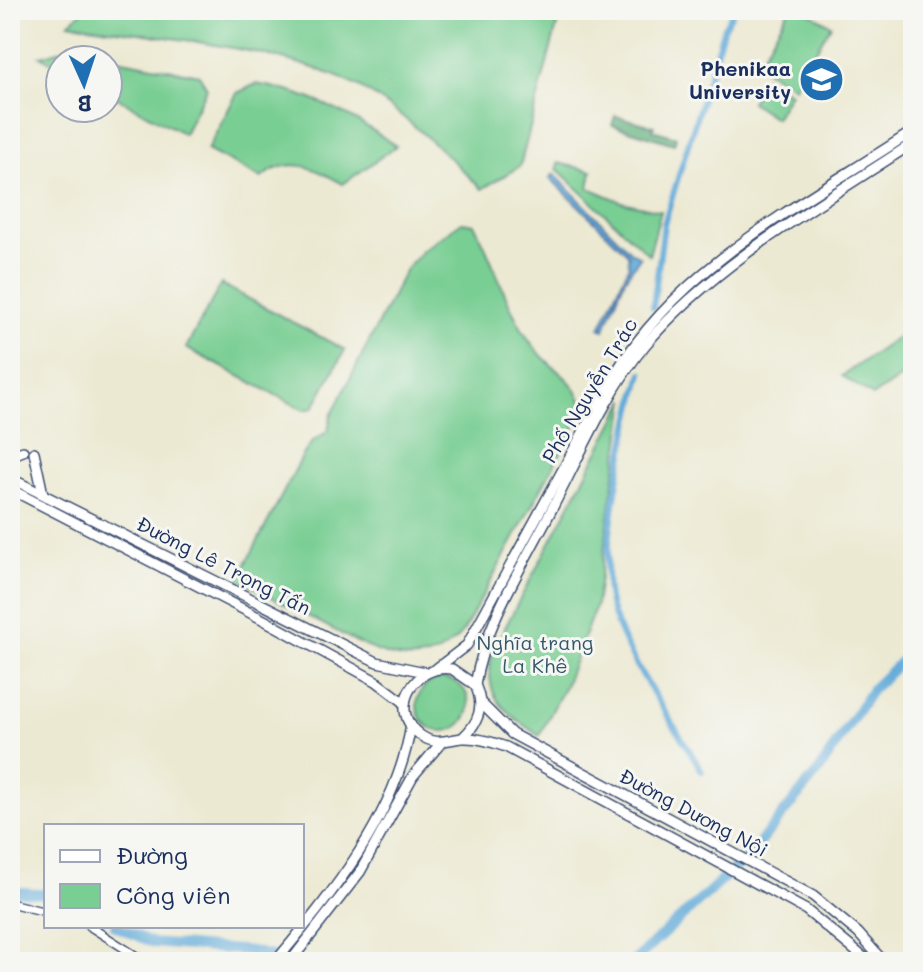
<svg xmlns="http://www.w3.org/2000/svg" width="923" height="972" viewBox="0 0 923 972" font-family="Mali,sans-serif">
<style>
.green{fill:#78ce93;stroke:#4a7e78;stroke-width:2}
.forest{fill:#62b17d;stroke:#3e706e;stroke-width:2}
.water{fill:#62aad9;stroke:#3e6c9c;stroke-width:2}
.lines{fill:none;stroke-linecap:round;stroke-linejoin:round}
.canal{stroke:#62aad9;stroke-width:6}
.river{stroke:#62aad9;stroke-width:10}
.minor-casing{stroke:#3a4b6f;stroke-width:10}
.major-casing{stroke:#3a4b6f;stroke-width:12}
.minor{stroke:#fff;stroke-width:7}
.major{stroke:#fff;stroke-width:9}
.labels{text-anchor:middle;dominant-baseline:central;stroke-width:6;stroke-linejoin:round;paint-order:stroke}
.poi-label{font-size:20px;font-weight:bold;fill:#1b2f5e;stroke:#f6f6f2;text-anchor:end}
.street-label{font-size:20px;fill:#1b2f5e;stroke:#f6f6f2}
.park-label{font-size:20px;fill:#32576b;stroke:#f6f6f2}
</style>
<rect width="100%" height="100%" fill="#f6f6f2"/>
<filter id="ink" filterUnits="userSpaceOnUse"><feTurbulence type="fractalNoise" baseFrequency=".0125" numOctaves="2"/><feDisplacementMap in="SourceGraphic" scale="16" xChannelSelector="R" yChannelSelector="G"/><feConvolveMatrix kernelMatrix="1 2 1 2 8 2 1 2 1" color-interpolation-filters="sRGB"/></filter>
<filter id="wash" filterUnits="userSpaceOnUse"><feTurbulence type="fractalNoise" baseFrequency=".006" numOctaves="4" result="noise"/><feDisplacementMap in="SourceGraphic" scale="32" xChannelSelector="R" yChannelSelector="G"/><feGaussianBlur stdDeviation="1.8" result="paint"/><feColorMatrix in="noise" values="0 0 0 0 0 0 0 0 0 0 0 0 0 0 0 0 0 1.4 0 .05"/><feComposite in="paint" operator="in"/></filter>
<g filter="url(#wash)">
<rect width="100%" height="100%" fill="#ece9d2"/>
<g class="green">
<path d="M 84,10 L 561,10 L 520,166 L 482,189 C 447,156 412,120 371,94 C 299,48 155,37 69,23 Z"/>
<path d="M 789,10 L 805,10 L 831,25 L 794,87 L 757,65 Z"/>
<path d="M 66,49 L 199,75 L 207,88 L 184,134 L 108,93 L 108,60 L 60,60 L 60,67 L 40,56 Z"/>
<path d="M 765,78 L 790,93 L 775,118 L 751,102 Z"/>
<path d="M 256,84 C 308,92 353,115 396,146 L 343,184 C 314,168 290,154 261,178 L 207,150 L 237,93 Z"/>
<path d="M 558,163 L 592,171 L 589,188 L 622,202 L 661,211 L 649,255 L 557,169 Z"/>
<path d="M 462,222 L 474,224 C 498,266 509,323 543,357 C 562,377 577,381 584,410 L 464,630 C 421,685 369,648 321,623 C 293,608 265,594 238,579 L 303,455 L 313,441 L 328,431 L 331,416 L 406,269 L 423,250 Z"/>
<path d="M 221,284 L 345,350 L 313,408 L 304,410 L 186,348 Z"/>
<path d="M 913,327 L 913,369 L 873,396 L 842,376 Z"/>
<path d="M 626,399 L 596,605 L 565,686 L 539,736 C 504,710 481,698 493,650 Z"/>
<circle cx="443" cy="705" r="26"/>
</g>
<path class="forest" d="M 615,116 L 654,126 L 653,130 L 676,137 L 674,144 L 612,125 Z"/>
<path class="water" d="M 554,174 L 630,251 L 640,257 L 625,279 L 604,330 L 600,328 L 629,266 L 628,254 L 550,178 Z"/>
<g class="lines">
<g class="canal">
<path d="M 653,307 L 664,224 L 724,27 L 734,10"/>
<path d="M 642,373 C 628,424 598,556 610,604 C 624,656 674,723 702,771"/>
</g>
<g class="river">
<path d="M 10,891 L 46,894"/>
<path d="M 115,926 L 153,943 L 252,951 L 296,962"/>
<path d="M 633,962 L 751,853 L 820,769 L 873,688 L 913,650"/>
</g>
</g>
</g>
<g filter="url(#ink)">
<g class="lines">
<defs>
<g id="minor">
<path d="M 10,903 L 46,912"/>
<path d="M 89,926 L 138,957 L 152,962"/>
</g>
<g id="major">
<path d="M 34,452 L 43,494"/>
<path d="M 10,456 L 23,451"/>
<path d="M 10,478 L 377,662 L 425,672"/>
<path d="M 10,489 L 264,620 L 376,681 L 405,703"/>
<path d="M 437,668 L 467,645 L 616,372 C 684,262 808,201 913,131"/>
<path d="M 475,685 C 484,628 517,575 544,524 C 575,467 605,393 646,344 C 719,260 821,204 913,143"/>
<path d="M 481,703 L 512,734 L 813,896 L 858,933 L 884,962"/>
<path d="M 462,738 C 479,723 485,706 475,685 L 452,669 C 415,663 386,710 420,735 C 435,746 446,740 462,738 C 477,737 493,742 506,747 L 806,910 L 869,962"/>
<path d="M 275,962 C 332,894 397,815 411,725"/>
<path d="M 290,962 L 360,872 L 413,776 L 441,743"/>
</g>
</defs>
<use href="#minor" class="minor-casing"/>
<use href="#major" class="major-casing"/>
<use href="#minor" class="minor"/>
<use href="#major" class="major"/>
</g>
</g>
<defs>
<symbol id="university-disc" viewBox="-11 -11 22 22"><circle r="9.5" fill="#1f6fb2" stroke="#f6f6f2"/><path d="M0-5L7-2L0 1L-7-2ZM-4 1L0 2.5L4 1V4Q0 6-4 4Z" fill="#fff"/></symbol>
</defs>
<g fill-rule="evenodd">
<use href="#university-disc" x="796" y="54" width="51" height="51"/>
</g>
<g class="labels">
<g class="poi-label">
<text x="791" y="68">Phenikaa<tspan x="791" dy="23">University</tspan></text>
</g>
<g class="street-label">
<text transform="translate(589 390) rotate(-59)">Phố Nguyễn Trác</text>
<text transform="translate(224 565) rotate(27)">Đường Lê Trọng Tấn</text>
<text transform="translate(694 812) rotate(28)">Đường Dương Nội</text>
</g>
<g class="park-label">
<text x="535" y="642">Nghĩa trang<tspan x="535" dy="23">La Khê</tspan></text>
</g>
</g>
<rect width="923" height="972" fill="none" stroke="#f6f6f2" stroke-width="40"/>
<rect x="44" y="824" width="260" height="104" fill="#f6f6f2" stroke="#9ea6b7" stroke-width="2"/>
<rect x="60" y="850" width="40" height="12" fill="#ffffff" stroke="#9ea6b7" stroke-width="2"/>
<text x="116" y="864" font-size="24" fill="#1b2f5e">Đường</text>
<rect x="60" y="884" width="40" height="24" fill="#78ce93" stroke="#9ea6b7" stroke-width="2"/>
<text x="116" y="904" font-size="24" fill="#1b2f5e">Công viên</text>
<g transform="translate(84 84) rotate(177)"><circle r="38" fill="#f6f6f2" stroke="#9ea6b7" stroke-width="2"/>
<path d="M0-6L14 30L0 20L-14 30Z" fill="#1f6fb2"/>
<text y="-12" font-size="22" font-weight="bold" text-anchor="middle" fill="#1b2f5e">B</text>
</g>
</svg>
